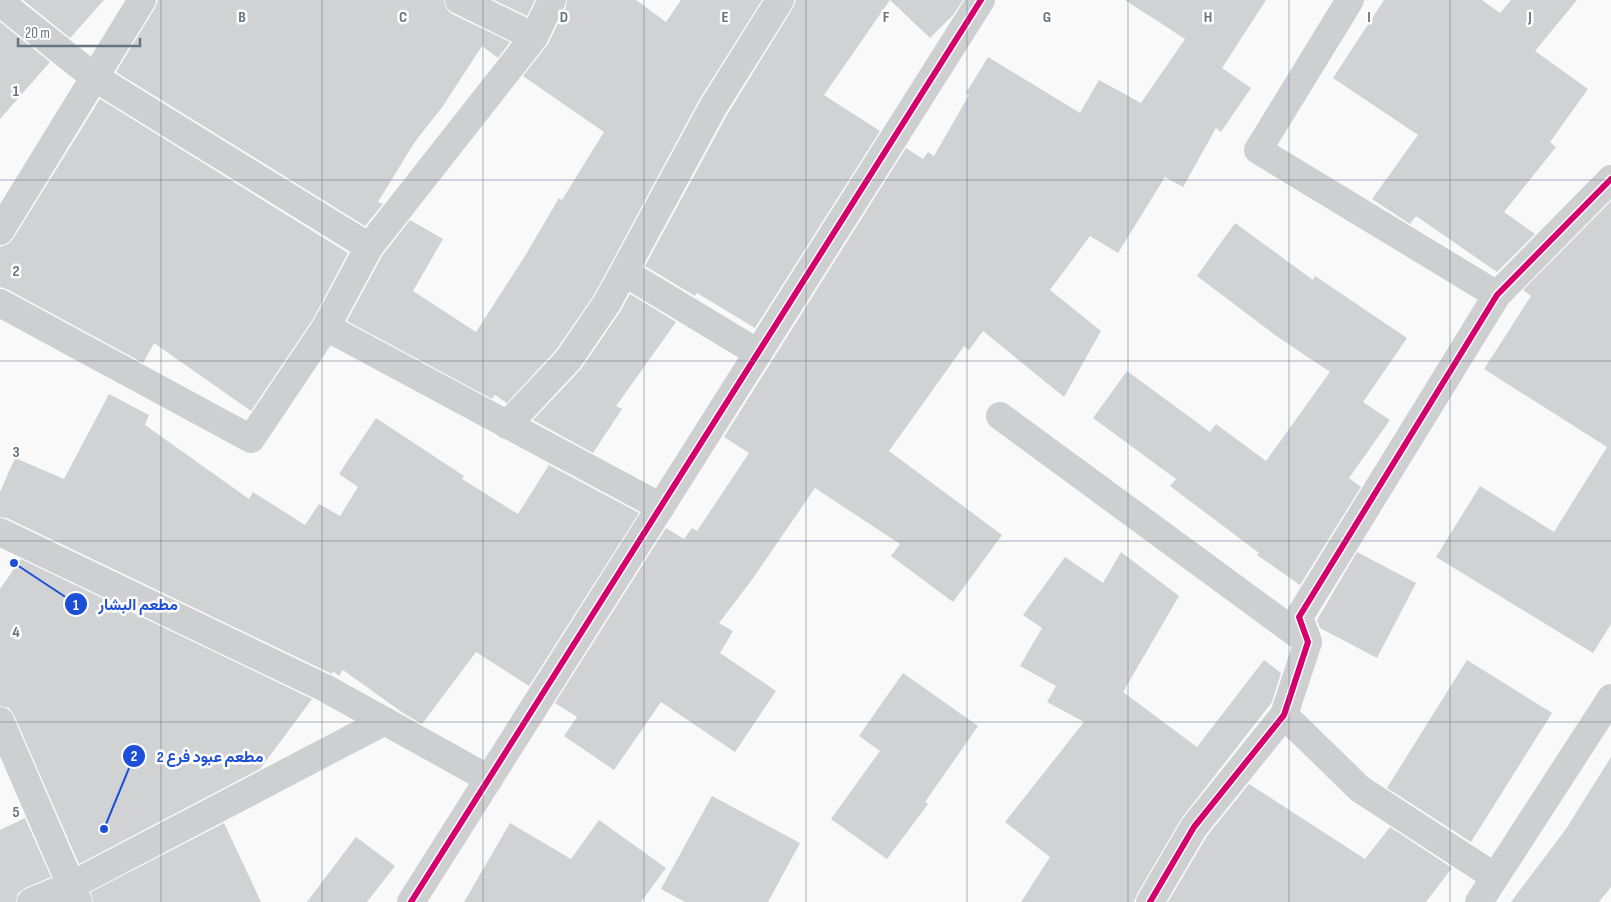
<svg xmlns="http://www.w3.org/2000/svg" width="1611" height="902" viewBox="0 0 1611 902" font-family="'Sofia Sans Condensed',Vazirmatn,sans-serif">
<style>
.building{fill:#d0d2d3}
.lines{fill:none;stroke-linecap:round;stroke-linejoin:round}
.minor{stroke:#cecfd0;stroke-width:28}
.cycleway-casing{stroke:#fff;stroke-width:9}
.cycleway{stroke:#d6006c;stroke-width:6}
.grid{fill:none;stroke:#657683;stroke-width:1;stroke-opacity:0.55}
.grid-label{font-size:16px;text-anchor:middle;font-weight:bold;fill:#657683;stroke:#fff;stroke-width:5;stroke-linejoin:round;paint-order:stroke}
.leader{fill:none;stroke:#1d4ed8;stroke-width:2}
.callout-dot{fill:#1d4ed8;stroke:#fff;stroke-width:2}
.mark-label{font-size:15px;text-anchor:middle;font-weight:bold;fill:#fff}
.callout-label{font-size:16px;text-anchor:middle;font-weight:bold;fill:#1d4ed8;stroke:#fff;stroke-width:5;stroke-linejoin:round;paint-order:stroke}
</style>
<rect width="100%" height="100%" fill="#f9f9f9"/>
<g class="building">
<path d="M 23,0 L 104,0 L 70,38 Z"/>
<path d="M 158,0 L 444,0 L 446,8 L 452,14 L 510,42 L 498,58 L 482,46 L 443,106 L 414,143 L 378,202 L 383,204 L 365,226 L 116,72 L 155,8 Z"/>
<path d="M 494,0 L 535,0 L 527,16 Z"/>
<path d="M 567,0 L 636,0 L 666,22 L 681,0 L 762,0 L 699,100 L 594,295 L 556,350 L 507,403 L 495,395 L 492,399 L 347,321 L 382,256 L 410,220 L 443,239 L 413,291 L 476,332 L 525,256 L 559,198 L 562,200 L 604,132 L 523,76 L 548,44 L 566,7 Z"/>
<path d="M 796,0 L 963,0 L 954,14 L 930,38 L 890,0 L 824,95 L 880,131 L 755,328 L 697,293 L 695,296 L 645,266 L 727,115 L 793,8 Z"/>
<path d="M 1125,0 L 1266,0 L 1222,68 L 1251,88 L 1221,132 L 1216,128 L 1183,187 L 1165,177 L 1118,253 L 1090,236 L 1050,290 L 1101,331 L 1064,397 L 983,331 L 969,350 L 964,346 L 889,451 L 1002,535 L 953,602 L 891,556 L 900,544 L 815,488 L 751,581 L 719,623 L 733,631 L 720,653 L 776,691 L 735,752 L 661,702 L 614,770 L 564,736 L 577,717 L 555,703 L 666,528 L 684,539 L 692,528 L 697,531 L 749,453 L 724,437 L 906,148 L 923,159 L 928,152 L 934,156 L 969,95 L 966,93 L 988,57 L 1080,113 L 1099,80 L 1141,103 L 1185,39 Z"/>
<path d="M 1384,0 L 1482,0 L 1500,13 L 1511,0 L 1577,0 L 1535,51 L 1588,89 L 1550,142 L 1556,147 L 1504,212 L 1535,234 L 1497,272 L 1416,216 L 1410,224 L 1372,199 L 1418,135 L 1333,78 Z"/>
<path d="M 0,22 L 50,62 L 0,119 Z"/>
<path d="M 100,99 L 348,253 L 313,319 L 251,411 L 154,343 L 143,363 L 7,289 L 0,287 L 0,247 L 8,244 L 13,239 Z"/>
<path d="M 1611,201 L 1611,624 L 1593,653 L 1436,557 L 1480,486 L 1554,532 L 1607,447 L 1484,369 L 1531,296 L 1523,290 Z"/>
<path d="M 1235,223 L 1313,280 L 1315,276 L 1407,338 L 1363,402 L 1390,420 L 1349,478 L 1361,487 L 1300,585 L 1257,555 L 1259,553 L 1170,486 L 1176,479 L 1093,418 L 1127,371 L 1210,432 L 1216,424 L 1266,461 L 1330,372 L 1275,335 L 1197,276 Z"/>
<path d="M 630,294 L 676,322 L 616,406 L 622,409 L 593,453 L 533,420 L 581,369 L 620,312 Z"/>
<path d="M 109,394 L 149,415 L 145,425 L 249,499 L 253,492 L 305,525 L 319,504 L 340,516 L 358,487 L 339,474 L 376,418 L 464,476 L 462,479 L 518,514 L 549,465 L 639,513 L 529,686 L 476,652 L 422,724 L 403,713 L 343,670 L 339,676 L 333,671 L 332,674 L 7,518 L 0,517 L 0,492 L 15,458 L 64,479 Z"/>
<path d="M 1121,552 L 1179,596 L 1123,692 L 1197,747 L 1264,660 L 1281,673 L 1272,702 L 1181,819 L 1137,894 L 1134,902 L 1021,902 L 1050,857 L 1005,822 L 1084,722 L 1047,702 L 1056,686 L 1020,666 L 1042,628 L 1023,615 L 1065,557 L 1103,583 Z"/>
<path d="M 1357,552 L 1416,583 L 1377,658 L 1320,628 L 1317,620 Z"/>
<path d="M 21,559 L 312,699 L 260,769 L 79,864 L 14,715 L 9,708 L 0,706 L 0,589 Z"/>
<path d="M 1467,660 L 1552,713 L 1471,842 L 1387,788 Z"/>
<path d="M 903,673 L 978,726 L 925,802 L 928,804 L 887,859 L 831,819 L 880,751 L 859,736 Z"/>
<path d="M 1611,757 L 1611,887 L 1599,902 L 1511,902 L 1566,829 Z"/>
<path d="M 1249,784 L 1365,859 L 1390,827 L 1452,868 L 1426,902 L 1168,902 L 1207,836 Z"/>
<path d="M 712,796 L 800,843 L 768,902 L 685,902 L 661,889 Z"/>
<path d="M 25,818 L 51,877 L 25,888 L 18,893 L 16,902 L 0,902 L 0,830 Z"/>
<path d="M 599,820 L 666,868 L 641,902 L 464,902 L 510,823 L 571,859 Z"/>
<path d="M 224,823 L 261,902 L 93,902 L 91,892 Z"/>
<path d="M 356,837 L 395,866 L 367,902 L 307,902 Z"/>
</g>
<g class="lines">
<g class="minor">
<path d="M 459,0 L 534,37"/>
<path d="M 1350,0 L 1258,150 L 1497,295"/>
<path d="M 0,2 L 94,77 L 369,247"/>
<path d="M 0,231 L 142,0"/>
<path d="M 624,272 L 758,353"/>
<path d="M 0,303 L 251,439 L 326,327 L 369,247 L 534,37 L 552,0"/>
<path d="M 326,327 L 661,507"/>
<path d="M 1000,416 L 1308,642"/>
<path d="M 507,425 L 568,360 L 607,303 L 713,107 L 780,0"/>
<path d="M 0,532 L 325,688 L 489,779"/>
<path d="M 1284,715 L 1360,789 L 1495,877"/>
<path d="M 0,721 L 78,901"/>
<path d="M 31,902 L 72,885 L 385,721"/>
<path d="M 411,902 L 981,0"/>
<path d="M 1150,902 L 1194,827 L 1284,715 L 1308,642 L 1299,617 L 1497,295 L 1611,179"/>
<path d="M 1479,902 L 1611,698"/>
</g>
<defs>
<g id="cycleway">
<path d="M 411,902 L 981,0"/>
<path d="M 1150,902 L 1194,827 L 1284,715 L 1308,642 L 1299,617 L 1497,295 L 1611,179"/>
</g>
</defs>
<use href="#cycleway" class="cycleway-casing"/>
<use href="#cycleway" class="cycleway"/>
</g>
<path class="grid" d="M 161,0 L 161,902M 322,0 L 322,902M 483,0 L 483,902M 644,0 L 644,902M 806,0 L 806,902M 967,0 L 967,902M 1128,0 L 1128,902M 1289,0 L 1289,902M 1450,0 L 1450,902M 0,180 L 1611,180M 0,361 L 1611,361M 0,541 L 1611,541M 0,722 L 1611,722"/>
<g class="grid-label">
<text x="242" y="22">B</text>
<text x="403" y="22">C</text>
<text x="564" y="22">D</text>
<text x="725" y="22">E</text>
<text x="886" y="22">F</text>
<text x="1047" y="22">G</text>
<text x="1208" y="22">H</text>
<text x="1369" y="22">I</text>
<text x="1530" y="22">J</text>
<text x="16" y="96">1</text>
<text x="16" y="276">2</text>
<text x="16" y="457">3</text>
<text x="16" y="637">4</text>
<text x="16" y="817">5</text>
</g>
<path class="leader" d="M14 563L76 604M104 829L134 756"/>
<g class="callout-dot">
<circle cx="14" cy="563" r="5"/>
<circle cx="104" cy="829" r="5"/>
<circle cx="76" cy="604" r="12"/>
<circle cx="134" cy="756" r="12"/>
</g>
<g class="mark-label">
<text x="76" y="610">1</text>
<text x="134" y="761">2</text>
</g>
<g class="callout-label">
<text x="138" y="610">مطعم البشار</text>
<text x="210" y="762">مطعم عبود فرع 2</text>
</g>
<path d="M18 38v8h122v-8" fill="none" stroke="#657683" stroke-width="2.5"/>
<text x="25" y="38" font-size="15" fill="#657683" stroke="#ffffff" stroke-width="4" paint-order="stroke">20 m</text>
</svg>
